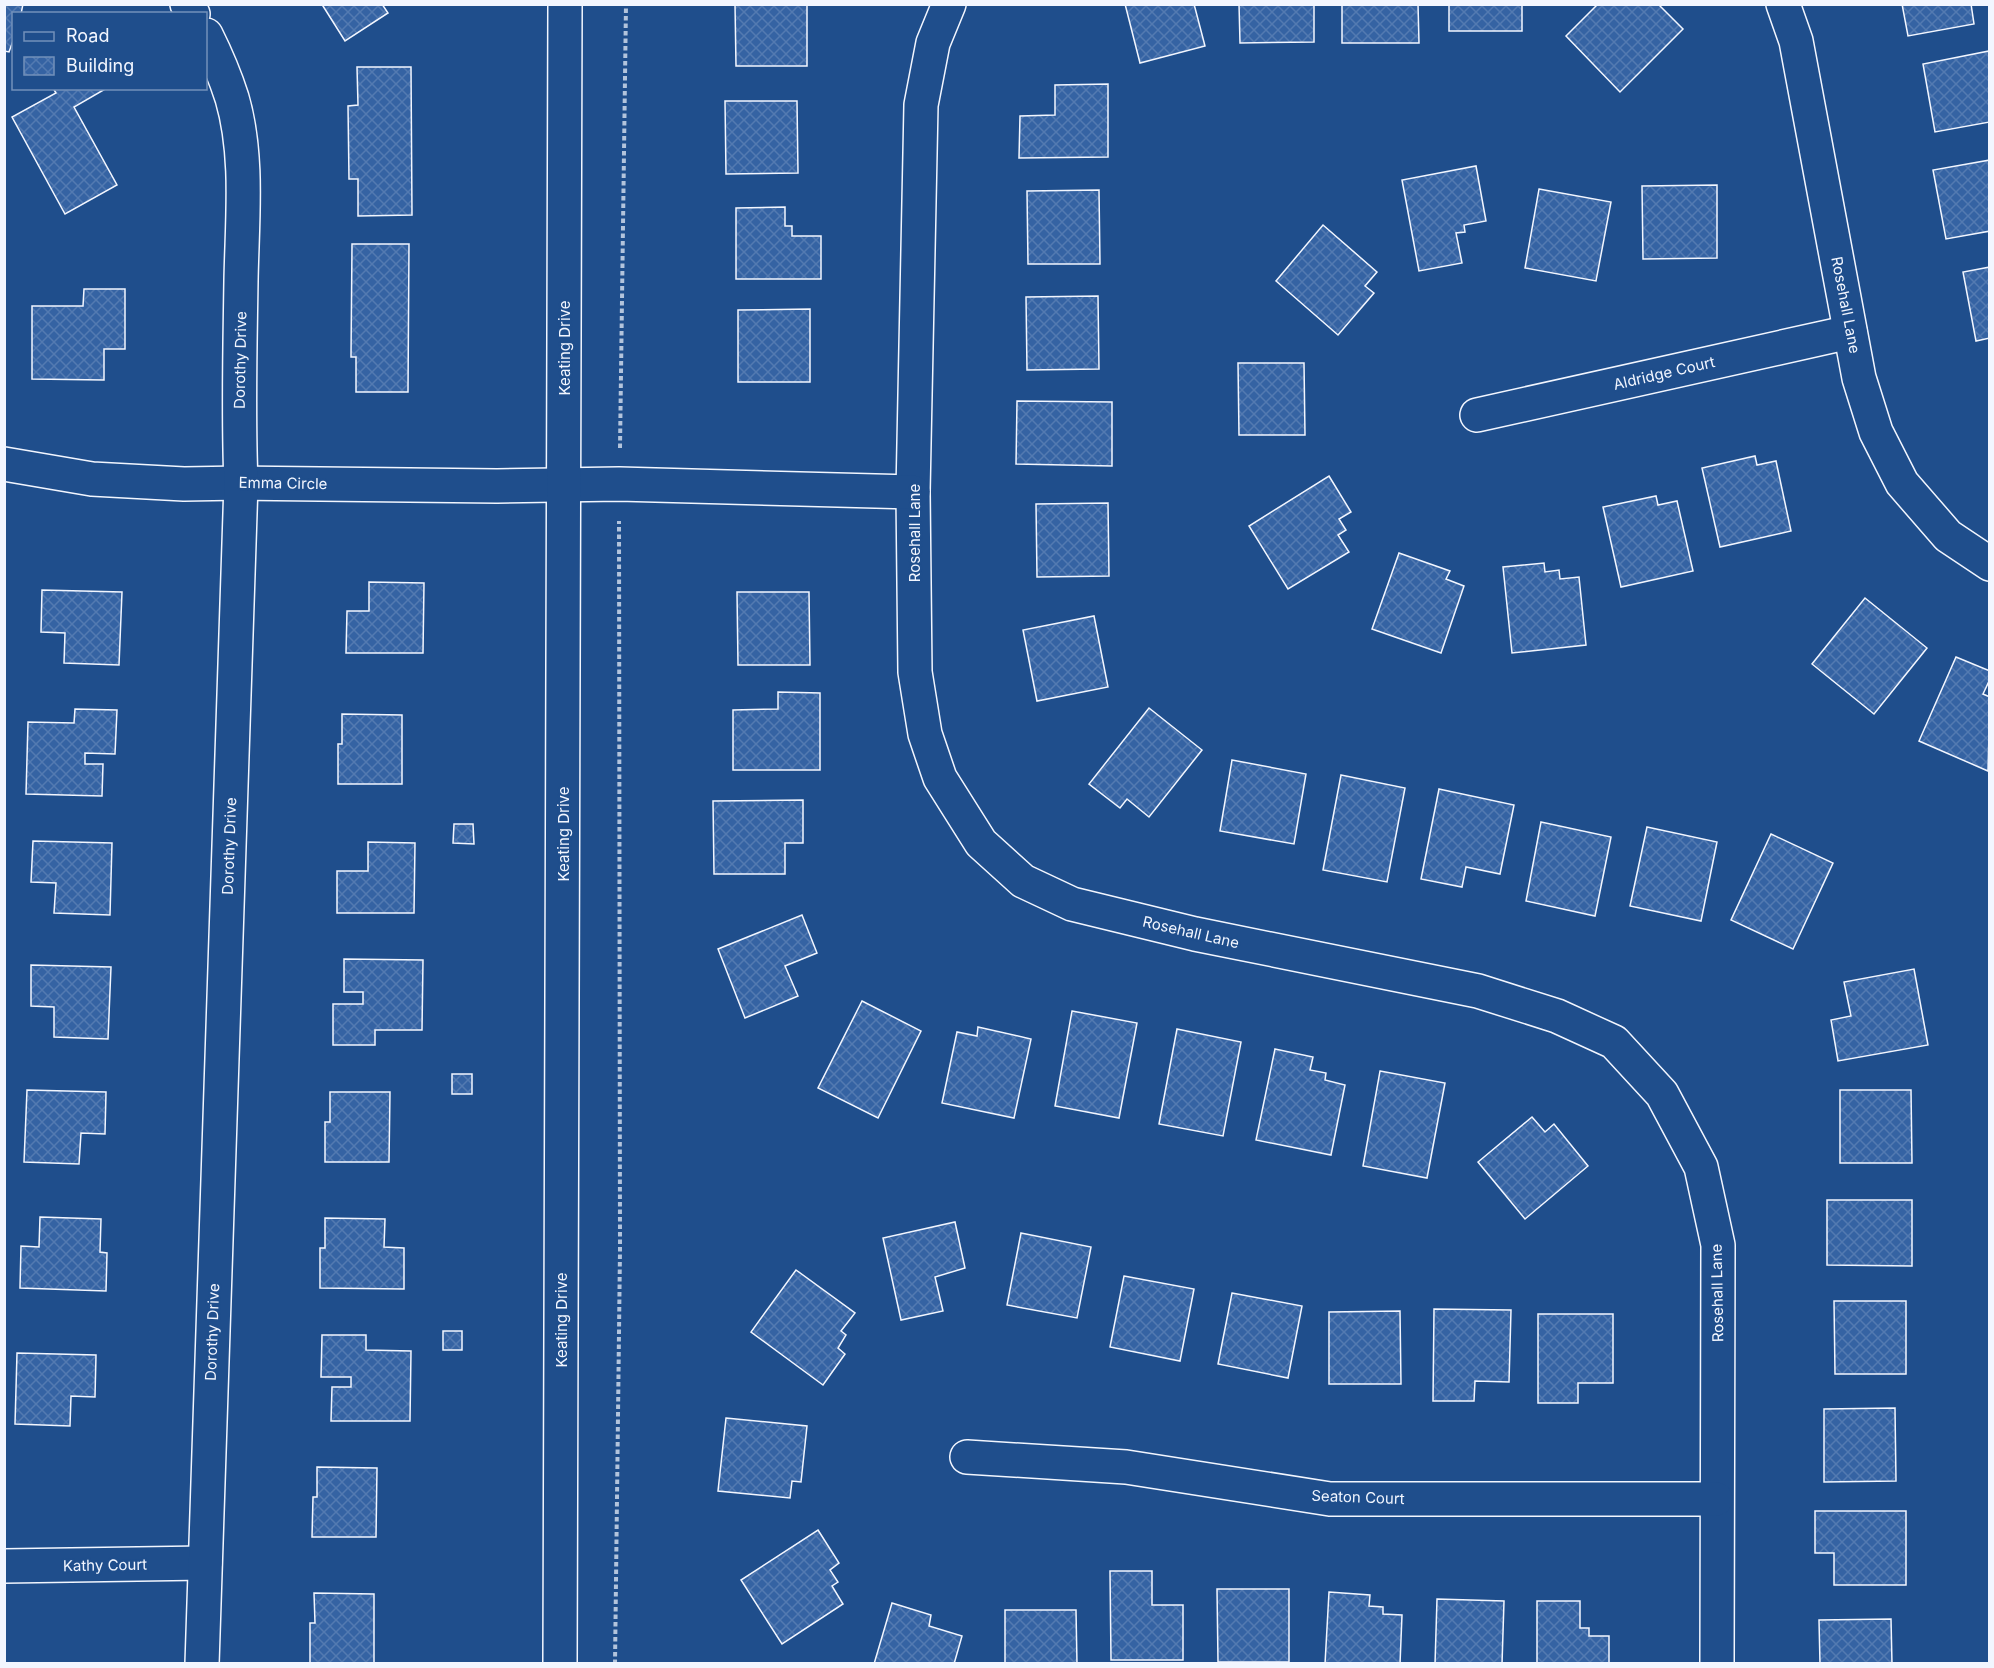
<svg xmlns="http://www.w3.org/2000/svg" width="1994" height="1668" viewBox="0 0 1994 1668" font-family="Inter,sans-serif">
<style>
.building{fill:url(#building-cross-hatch);stroke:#f2f6ff;stroke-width:1.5}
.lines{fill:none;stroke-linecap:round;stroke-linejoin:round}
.minor-casing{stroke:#f2f6ff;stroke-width:36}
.path{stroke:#b3c4dc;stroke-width:4;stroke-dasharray:4.5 3;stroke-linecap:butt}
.minor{stroke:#1f4e8c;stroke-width:33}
.labels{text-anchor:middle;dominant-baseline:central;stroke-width:4.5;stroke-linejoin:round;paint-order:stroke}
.street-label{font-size:15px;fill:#f2f6ff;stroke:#1f4e8c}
</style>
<defs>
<pattern id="building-cross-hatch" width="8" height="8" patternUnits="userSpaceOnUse" patternTransform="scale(1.5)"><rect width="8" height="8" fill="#3563a3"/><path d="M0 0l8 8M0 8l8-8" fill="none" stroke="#537ab1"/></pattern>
</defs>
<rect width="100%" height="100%" fill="#1f4e8c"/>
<g class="building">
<path d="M 4,4 L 23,4 L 21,14 L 14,14 L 14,38 L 9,52 L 4,51 Z"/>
<path d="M 325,4 L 382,4 L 388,13 L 345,41 L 323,6 Z"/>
<path d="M 735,4 L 807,4 L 807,66 L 736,66 Z"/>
<path d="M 1125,4 L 1194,4 L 1205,46 L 1140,63 Z"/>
<path d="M 1239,4 L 1314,4 L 1314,42 L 1240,43 Z"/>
<path d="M 1342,4 L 1418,4 L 1419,43 L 1342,43 Z"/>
<rect x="1449" y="4" width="73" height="27"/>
<path d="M 1598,4 L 1658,4 L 1683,29 L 1620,92 L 1566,36 Z"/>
<path d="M 1902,4 L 1971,4 L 1974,24 L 1908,36 Z"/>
<path d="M 1989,51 L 1990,122 L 1935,132 L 1923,64 Z"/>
<path d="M 357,67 L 411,67 L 412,215 L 358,216 L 358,179 L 349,179 L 348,106 L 358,105 Z"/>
<path d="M 1108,84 L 1108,157 L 1019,158 L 1020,116 L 1055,115 L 1055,85 Z"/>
<path d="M 53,88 L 107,88 L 74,107 L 117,185 L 65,214 L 12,117 L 56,93 Z"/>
<path d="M 725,101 L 797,101 L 798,173 L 726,174 Z"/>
<path d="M 1990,160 L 1990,231 L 1946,239 L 1933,170 Z"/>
<path d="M 1476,166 L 1486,221 L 1464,225 L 1465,232 L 1456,233 L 1462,263 L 1419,271 L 1402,180 Z"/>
<path d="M 1717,185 L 1717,258 L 1643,259 L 1642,186 Z"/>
<path d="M 1539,189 L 1611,202 L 1596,281 L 1525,268 Z"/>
<path d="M 1099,190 L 1100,264 L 1028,264 L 1027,191 Z"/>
<path d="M 785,207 L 785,226 L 792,226 L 792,236 L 821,236 L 821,279 L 736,279 L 736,208 Z"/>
<path d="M 1323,225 L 1377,272 L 1365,286 L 1374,293 L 1338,335 L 1276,281 Z"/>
<path d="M 352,244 L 409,244 L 408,392 L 356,392 L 356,357 L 351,357 Z"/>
<path d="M 1990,267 L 1990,338 L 1976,341 L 1963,272 Z"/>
<path d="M 84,289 L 125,289 L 125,349 L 104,349 L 104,380 L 32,379 L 32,306 L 83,306 Z"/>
<path d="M 1098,296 L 1099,369 L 1027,370 L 1026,297 Z"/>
<path d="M 810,309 L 810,382 L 738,382 L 738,310 Z"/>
<path d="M 1238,363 L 1304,363 L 1305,435 L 1239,435 Z"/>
<path d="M 1017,401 L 1112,402 L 1112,466 L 1016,464 Z"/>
<path d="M 1755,456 L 1757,465 L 1776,461 L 1791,531 L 1720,547 L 1702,468 Z"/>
<path d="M 1329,476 L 1351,512 L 1339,519 L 1346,530 L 1338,535 L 1349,552 L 1288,589 L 1249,526 Z"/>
<path d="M 1656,496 L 1658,505 L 1677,501 L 1693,571 L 1621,587 L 1603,507 Z"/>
<path d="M 1108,503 L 1109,576 L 1037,577 L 1036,504 Z"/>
<path d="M 1399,553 L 1450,571 L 1446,579 L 1464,586 L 1441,653 L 1372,629 Z"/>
<path d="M 1544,563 L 1545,572 L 1559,570 L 1560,579 L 1579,577 L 1586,645 L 1512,653 L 1503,567 Z"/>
<path d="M 369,582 L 424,583 L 423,653 L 346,653 L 347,611 L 369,611 Z"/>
<path d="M 42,590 L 122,592 L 119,665 L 64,663 L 65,633 L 41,632 Z"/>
<path d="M 737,592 L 809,592 L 810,665 L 738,665 Z"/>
<path d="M 1865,598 L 1927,648 L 1874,714 L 1812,664 Z"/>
<path d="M 1094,616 L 1108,687 L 1037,701 L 1023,630 Z"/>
<path d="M 1956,657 L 1990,671 L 1990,679 L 1983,694 L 1990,697 L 1988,771 L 1919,741 Z"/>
<path d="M 778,692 L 820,693 L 820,770 L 733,770 L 733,710 L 778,709 Z"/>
<path d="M 1149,708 L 1202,750 L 1149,817 L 1127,799 L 1120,808 L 1089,784 Z"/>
<path d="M 75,709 L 117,710 L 115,754 L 85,753 L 85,764 L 103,764 L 102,796 L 26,794 L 28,722 L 74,723 Z"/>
<path d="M 342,714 L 402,715 L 402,784 L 338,784 L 338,744 L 342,744 Z"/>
<path d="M 1232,760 L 1306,774 L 1294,844 L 1220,831 Z"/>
<path d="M 1341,775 L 1405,788 L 1387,882 L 1323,870 Z"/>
<path d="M 1439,789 L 1514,805 L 1500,874 L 1466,867 L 1462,887 L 1421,879 Z"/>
<path d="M 803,800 L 803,843 L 785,843 L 785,874 L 714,874 L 713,801 Z"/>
<path d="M 1541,822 L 1611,837 L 1595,916 L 1526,901 Z"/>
<path d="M 454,824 L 473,824 L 474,844 L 453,843 Z"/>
<path d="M 1647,827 L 1717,842 L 1701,921 L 1630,906 Z"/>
<path d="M 1771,834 L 1833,863 L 1793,949 L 1731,920 Z"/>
<path d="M 33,841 L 112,843 L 110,915 L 54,913 L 56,883 L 31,882 Z"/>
<path d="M 368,842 L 415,843 L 414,913 L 337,913 L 337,871 L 368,871 Z"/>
<path d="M 802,915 L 817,953 L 785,966 L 798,996 L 745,1018 L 718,949 Z"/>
<path d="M 344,959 L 423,960 L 422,1030 L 375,1030 L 375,1045 L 333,1045 L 333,1004 L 363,1004 L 363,992 L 344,992 Z"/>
<path d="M 31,965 L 111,967 L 108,1039 L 54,1037 L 54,1007 L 31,1006 Z"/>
<path d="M 1914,969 L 1928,1045 L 1838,1061 L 1831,1020 L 1851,1016 L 1844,982 Z"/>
<path d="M 862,1001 L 921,1031 L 878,1118 L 818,1088 Z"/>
<path d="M 1072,1011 L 1137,1023 L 1119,1118 L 1055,1106 Z"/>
<path d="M 978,1027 L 1031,1039 L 1014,1118 L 942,1103 L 957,1032 L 977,1036 Z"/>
<path d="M 1177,1029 L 1241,1042 L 1223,1136 L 1159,1124 Z"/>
<path d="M 1275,1049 L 1313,1057 L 1310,1070 L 1326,1073 L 1325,1080 L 1345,1085 L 1331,1155 L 1256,1140 Z"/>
<path d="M 1380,1071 L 1445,1083 L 1427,1178 L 1363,1166 Z"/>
<rect x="452" y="1074" width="20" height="20"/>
<path d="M 27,1090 L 106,1092 L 105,1134 L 81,1133 L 79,1164 L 24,1162 Z"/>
<path d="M 1840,1090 L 1911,1090 L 1912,1163 L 1840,1163 Z"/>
<path d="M 330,1092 L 390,1092 L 389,1162 L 325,1162 L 325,1122 L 330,1122 Z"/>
<path d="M 1532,1117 L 1545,1132 L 1554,1124 L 1588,1166 L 1525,1219 L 1478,1162 Z"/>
<path d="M 1827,1200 L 1912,1200 L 1912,1266 L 1827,1265 Z"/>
<path d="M 40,1217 L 101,1219 L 100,1252 L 107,1253 L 106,1291 L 20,1288 L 21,1246 L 39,1247 Z"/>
<path d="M 325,1218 L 385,1219 L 384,1247 L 404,1248 L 404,1289 L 320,1288 L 320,1248 L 325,1248 Z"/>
<path d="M 955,1222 L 965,1268 L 935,1277 L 943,1311 L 901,1320 L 883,1238 Z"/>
<path d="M 1021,1233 L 1091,1247 L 1077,1318 L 1007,1305 Z"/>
<path d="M 796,1270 L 855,1313 L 841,1331 L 846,1335 L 838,1348 L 845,1354 L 823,1385 L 751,1332 Z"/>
<path d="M 1124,1276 L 1194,1289 L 1180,1361 L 1110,1347 Z"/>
<path d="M 1232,1293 L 1302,1306 L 1288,1378 L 1218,1364 Z"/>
<path d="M 1834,1301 L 1906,1301 L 1906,1374 L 1835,1374 Z"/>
<path d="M 1434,1309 L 1511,1310 L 1509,1382 L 1475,1381 L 1474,1401 L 1433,1401 Z"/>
<path d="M 1400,1311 L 1401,1384 L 1329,1384 L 1329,1312 Z"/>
<path d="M 1538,1314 L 1613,1314 L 1613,1383 L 1578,1383 L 1578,1403 L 1538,1403 Z"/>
<rect x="443" y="1331" width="19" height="19"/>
<path d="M 322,1335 L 366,1335 L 366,1350 L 411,1351 L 410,1421 L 331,1421 L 332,1387 L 351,1387 L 351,1377 L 321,1377 Z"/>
<path d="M 17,1353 L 96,1355 L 95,1397 L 71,1396 L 70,1426 L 15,1424 Z"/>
<path d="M 1895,1408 L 1896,1481 L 1824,1482 L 1824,1409 Z"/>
<path d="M 726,1418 L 807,1426 L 801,1482 L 792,1481 L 790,1498 L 718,1491 Z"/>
<path d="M 317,1467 L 377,1468 L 376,1537 L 312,1537 L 313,1497 L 317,1497 Z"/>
<path d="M 1815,1511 L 1906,1511 L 1906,1585 L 1834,1585 L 1834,1553 L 1815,1553 Z"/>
<path d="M 818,1530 L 839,1563 L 830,1570 L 838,1582 L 832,1586 L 843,1604 L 782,1644 L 741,1580 Z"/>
<path d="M 1110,1571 L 1152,1571 L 1152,1605 L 1183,1605 L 1183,1660 L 1111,1660 Z"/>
<path d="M 1217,1589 L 1289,1589 L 1289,1662 L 1218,1662 Z"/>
<path d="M 1329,1592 L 1370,1595 L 1369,1606 L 1383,1607 L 1383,1614 L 1402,1615 L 1400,1664 L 1325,1664 Z"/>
<path d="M 314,1593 L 374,1594 L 374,1664 L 310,1663 L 310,1623 L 315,1623 Z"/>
<path d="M 1437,1599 L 1504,1601 L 1502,1664 L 1435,1664 Z"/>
<path d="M 1537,1601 L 1580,1601 L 1580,1628 L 1589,1628 L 1589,1636 L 1609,1636 L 1609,1664 L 1537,1664 Z"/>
<path d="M 892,1603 L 931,1615 L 929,1626 L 962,1636 L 954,1664 L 874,1664 Z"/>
<path d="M 1005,1610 L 1076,1610 L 1077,1664 L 1005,1664 Z"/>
<path d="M 1891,1619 L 1892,1664 L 1820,1664 L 1819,1620 Z"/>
</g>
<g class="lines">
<defs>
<g id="minor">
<path d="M 187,4 L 193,14"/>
<path d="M 949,4 L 933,43 L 921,105 L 913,492 L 915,672 L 925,734 L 940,778 L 981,843 L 1023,881 L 1072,904 L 1195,934 L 1478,991 L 1557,1016 L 1614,1042 L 1662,1094 L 1701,1167 L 1718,1245 L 1717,1664"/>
<path d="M 1783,4 L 1796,41 L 1859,378 L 1876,432 L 1902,483 L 1948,536 L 1990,564"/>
<path d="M 1477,415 L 1850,332"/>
<path d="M 4,464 L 92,479 L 184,484 L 241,483 L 497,486 L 619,484 L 913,492"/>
<path d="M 967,1457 L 1126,1467 L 1330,1499 L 1716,1499"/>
<path d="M 4,1566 L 205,1563"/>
<path d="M 202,1664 L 241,483 C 238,415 240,348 241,281 C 242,221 249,156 232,98 C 225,76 216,55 206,35"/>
<path d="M 560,1664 L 565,4"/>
</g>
</defs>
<use href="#minor" class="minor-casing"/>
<g class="path">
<path d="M 620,448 L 626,4"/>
<path d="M 615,1664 L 620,1250 L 619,521"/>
</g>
<use href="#minor" class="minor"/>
</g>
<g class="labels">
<g class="street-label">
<text transform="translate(1846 305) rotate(79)">Rosehall Lane</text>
<text transform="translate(564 348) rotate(-90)">Keating Drive</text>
<text transform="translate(240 360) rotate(-89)">Dorothy Drive</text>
<text transform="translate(1664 373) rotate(-13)">Aldridge Court</text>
<text transform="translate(283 483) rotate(1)">Emma Circle</text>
<text transform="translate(914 533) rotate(-90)">Rosehall Lane</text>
<text transform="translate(563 834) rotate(-90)">Keating Drive</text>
<text transform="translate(229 846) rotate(-88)">Dorothy Drive</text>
<text transform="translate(1191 932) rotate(13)">Rosehall Lane</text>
<text transform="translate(1717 1293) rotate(-91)">Rosehall Lane</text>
<text transform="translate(561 1320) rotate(-90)">Keating Drive</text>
<text transform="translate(212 1332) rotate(-88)">Dorothy Drive</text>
<text transform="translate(1358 1497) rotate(2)">Seaton Court</text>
<text transform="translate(105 1565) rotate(-1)">Kathy Court</text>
</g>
</g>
<rect width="1994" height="1668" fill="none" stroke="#f2f6ff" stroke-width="12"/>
<rect x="12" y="12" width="195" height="78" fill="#1f4e8c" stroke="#7391ba" stroke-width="1.5"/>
<rect x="24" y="32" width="30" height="9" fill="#1f4e8c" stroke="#7391ba" stroke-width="1.5"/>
<text x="66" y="42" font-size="18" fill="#f2f6ff">Road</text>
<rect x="24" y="57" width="30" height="18" fill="url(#building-cross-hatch)" stroke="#7391ba" stroke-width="1.5"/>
<text x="66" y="72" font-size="18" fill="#f2f6ff">Building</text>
</svg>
